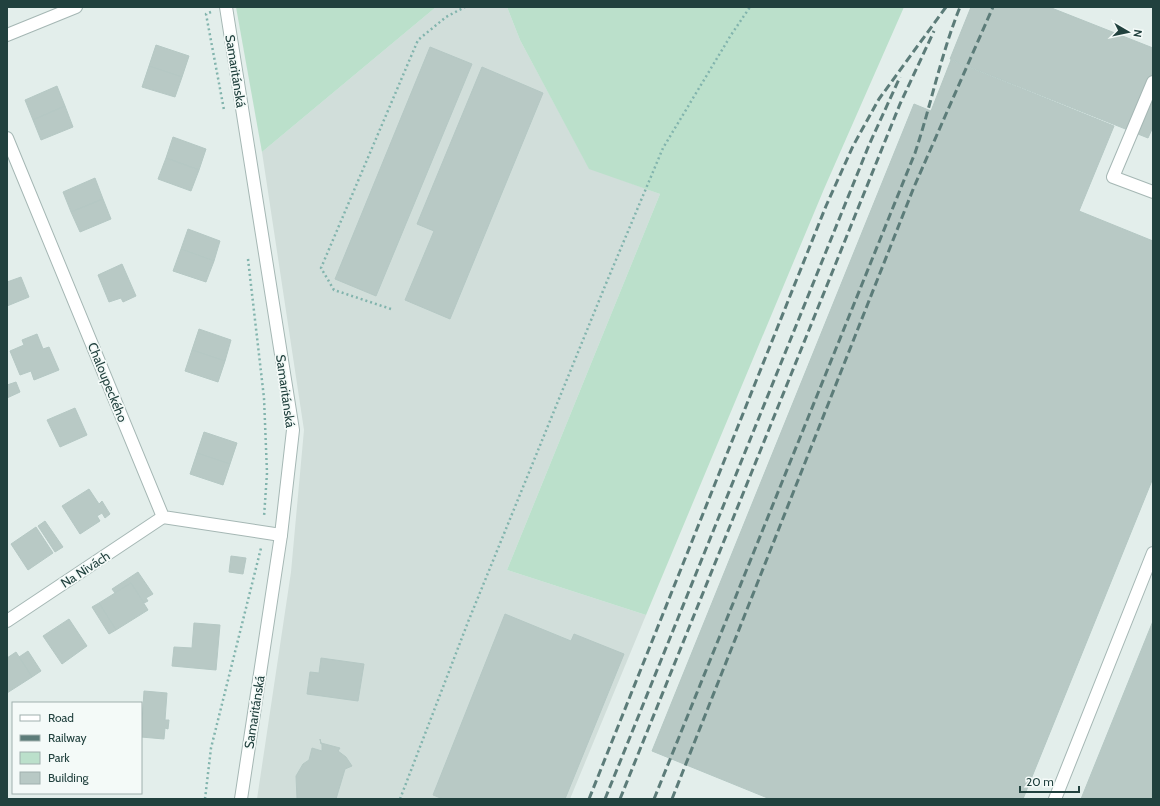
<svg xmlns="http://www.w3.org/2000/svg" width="1160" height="806" viewBox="0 0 1160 806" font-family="Cabin,sans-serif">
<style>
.built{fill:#d1deda}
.green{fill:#bbe0cb}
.building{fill:#b8c9c5;stroke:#b5c8c4}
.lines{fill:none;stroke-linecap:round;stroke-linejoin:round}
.service-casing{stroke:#a5b7b4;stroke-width:14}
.minor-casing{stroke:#a5b7b4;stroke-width:14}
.path{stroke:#82b4ad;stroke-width:2.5;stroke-dasharray:2 3;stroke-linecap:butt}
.service{stroke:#fff;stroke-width:12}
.minor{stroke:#fff;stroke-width:12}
.rail{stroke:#5c7c79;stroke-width:3;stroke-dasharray:8 4;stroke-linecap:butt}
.labels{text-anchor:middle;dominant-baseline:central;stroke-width:3.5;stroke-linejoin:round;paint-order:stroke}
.street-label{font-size:13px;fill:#21413e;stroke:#f4faf8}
</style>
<rect width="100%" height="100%" fill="#e3eeeb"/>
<path class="built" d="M 436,7 L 507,7 L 520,40 L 589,168 L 660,194 L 507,570 L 646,615 L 570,799 L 257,799 L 291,572 L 304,430 L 262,152 Z"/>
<g class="green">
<path d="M 236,7 L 436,7 L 262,152 Z"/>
<path d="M 507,7 L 904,7 L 824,189 L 646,615 L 507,570 L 660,194 L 589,169 L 520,40 Z"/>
</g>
<g class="building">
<path d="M 971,7 L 1049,7 L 1153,48 L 1153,127 L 1148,138 L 950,59 Z"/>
<path d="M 156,45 L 189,56 L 182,77 L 149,66 Z"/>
<path d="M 430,47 L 472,64 L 376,296 L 335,279 Z"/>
<path d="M 951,60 L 1114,126 L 1079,211 L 1153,241 L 1153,478 L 1023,799 L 770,799 L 652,751 L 914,104 L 931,111 Z"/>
<path d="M 149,66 L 182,77 L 175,97 L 142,87 Z"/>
<path d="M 482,67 L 543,93 L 450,319 L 405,300 L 434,231 L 417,224 Z"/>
<path d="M 57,86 L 65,106 L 33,120 L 25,100 Z"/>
<path d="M 65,106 L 73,127 L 41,140 L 33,120 Z"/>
<path d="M 173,137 L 206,149 L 199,170 L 166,158 Z"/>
<path d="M 166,158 L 199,170 L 191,191 L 158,179 Z"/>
<path d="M 95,178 L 103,199 L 71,212 L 63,192 Z"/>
<path d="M 103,199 L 111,219 L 80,232 L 71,212 Z"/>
<path d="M 188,229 L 220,241 L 214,261 L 181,249 Z"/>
<path d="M 181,249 L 214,261 L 206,282 L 173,271 Z"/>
<path d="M 122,264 L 136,296 L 123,302 L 121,298 L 109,302 L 98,275 Z"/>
<path d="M 21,277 L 29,297 L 7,306 L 7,282 Z"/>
<path d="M 199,329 L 231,340 L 225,361 L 192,350 Z"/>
<path d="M 37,334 L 43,349 L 49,347 L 59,370 L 34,380 L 31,371 L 20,375 L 10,351 L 24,345 L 22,340 Z"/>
<path d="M 192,350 L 225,361 L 218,382 L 185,371 Z"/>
<path d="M 16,382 L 20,392 L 7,398 L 7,385 Z"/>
<path d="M 75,408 L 87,435 L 60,447 L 47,420 Z"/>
<path d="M 204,432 L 237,443 L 230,464 L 197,453 Z"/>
<path d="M 197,453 L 230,464 L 223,485 L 190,474 Z"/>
<path d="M 89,489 L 99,504 L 102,501 L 110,514 L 105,518 L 102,513 L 97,516 L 100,521 L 80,534 L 62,506 Z"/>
<path d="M 45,521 L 63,547 L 55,552 L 38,526 Z"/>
<path d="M 36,527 L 53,553 L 28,570 L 11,544 Z"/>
<path d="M 231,556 L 246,558 L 243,574 L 229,572 Z"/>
<path d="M 138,572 L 153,594 L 146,598 L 148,601 L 144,603 L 131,583 L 115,593 L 112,589 Z"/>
<path d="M 131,583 L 148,610 L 116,630 L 99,603 Z"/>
<path d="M 99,603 L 116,630 L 109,634 L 92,607 Z"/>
<path d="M 505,614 L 571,641 L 574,634 L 624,654 L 565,799 L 443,799 L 433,795 Z"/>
<path d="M 69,619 L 87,646 L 62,664 L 43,636 Z"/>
<path d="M 1153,621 L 1153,799 L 1081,799 Z"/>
<path d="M 194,623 L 220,625 L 216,670 L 172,666 L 174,647 L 192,648 Z"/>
<path d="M 28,651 L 41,671 L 32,677 L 19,657 Z"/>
<path d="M 16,652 L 32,677 L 7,693 L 7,658 Z"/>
<path d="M 321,658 L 364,664 L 358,701 L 307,694 L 310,672 L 319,673 Z"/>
<path d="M 144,691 L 167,693 L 165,720 L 169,720 L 168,729 L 165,728 L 164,739 L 141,737 Z"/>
<path d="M 320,739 L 321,743 L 340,748 L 338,751 L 346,757 L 352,766 L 345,769 L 336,799 L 297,799 L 296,776 L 303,764 L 309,760 L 312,748 L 322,751 L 322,744 L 321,744 Z"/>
</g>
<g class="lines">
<defs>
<g id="service">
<path d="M 1153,82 L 1113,177 L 1153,192"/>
<path d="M 1055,799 L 1153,553"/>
</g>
<g id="minor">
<path d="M 226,7 L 293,430 L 281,535 L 241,799"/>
<path d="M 7,35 L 76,7"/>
<path d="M 7,138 L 163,517 L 281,535"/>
<path d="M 7,621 L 163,517"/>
</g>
</defs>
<use href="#service" class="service-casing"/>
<use href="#minor" class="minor-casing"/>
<g class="path">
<path d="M 211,12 L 206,14 L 224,110"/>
<path d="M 248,259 L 264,398 L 267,473 L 264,517"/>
<path d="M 391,309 L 334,290 L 321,268 L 418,40 L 446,17 L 465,7"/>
<path d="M 205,799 L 211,748 L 261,548"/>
<path d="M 400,799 L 468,622 L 605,286 L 663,148 L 731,35 L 750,7"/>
</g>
<use href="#service" class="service"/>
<use href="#minor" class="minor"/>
<g class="rail">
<path d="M 589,799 L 826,206 L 853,146 L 879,99 L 946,7"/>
<path d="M 605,799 L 869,145 L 900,77"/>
<path d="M 620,799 L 900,104 L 934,31"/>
<path d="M 654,799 L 915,153 C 931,105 941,54 960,7"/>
<path d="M 672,799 L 914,187 L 993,7"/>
</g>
</g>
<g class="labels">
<g class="street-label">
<text transform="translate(236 71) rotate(81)">Samaritánská</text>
<text transform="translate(108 382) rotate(68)">Chaloupeckého</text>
<text transform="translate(286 391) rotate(82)">Samaritánská</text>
<text transform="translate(85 569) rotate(-33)">Na Nivách</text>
<text transform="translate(254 712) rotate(-81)">Samaritánská</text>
</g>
</g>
<rect width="1160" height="806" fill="none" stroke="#21413e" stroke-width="16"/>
<rect x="12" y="702" width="130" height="92" fill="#f4faf8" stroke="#a0b0ae"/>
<rect x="20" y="715" width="20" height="6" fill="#ffffff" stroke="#a0b0ae"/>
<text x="48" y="722" font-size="12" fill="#21413e">Road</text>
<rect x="20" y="735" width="20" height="6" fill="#5c7c79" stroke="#a0b0ae"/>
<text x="48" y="742" font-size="12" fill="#21413e">Railway</text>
<rect x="20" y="752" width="20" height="12" fill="#bbe0cb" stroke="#a0b0ae"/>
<text x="48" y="762" font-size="12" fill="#21413e">Park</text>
<rect x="20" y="772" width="20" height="12" fill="#b8c9c5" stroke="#a0b0ae"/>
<text x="48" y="782" font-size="12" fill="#21413e">Building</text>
<g transform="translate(1128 32) rotate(99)" stroke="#f4faf8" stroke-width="3" paint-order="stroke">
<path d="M0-3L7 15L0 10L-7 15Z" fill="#21413e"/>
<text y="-6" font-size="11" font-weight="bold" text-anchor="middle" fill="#21413e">N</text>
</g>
<path d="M1020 786v6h59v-6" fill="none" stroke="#21413e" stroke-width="2"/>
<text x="1026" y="786" font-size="12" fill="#21413e" stroke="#f4faf8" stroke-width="3" paint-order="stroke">20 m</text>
</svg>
